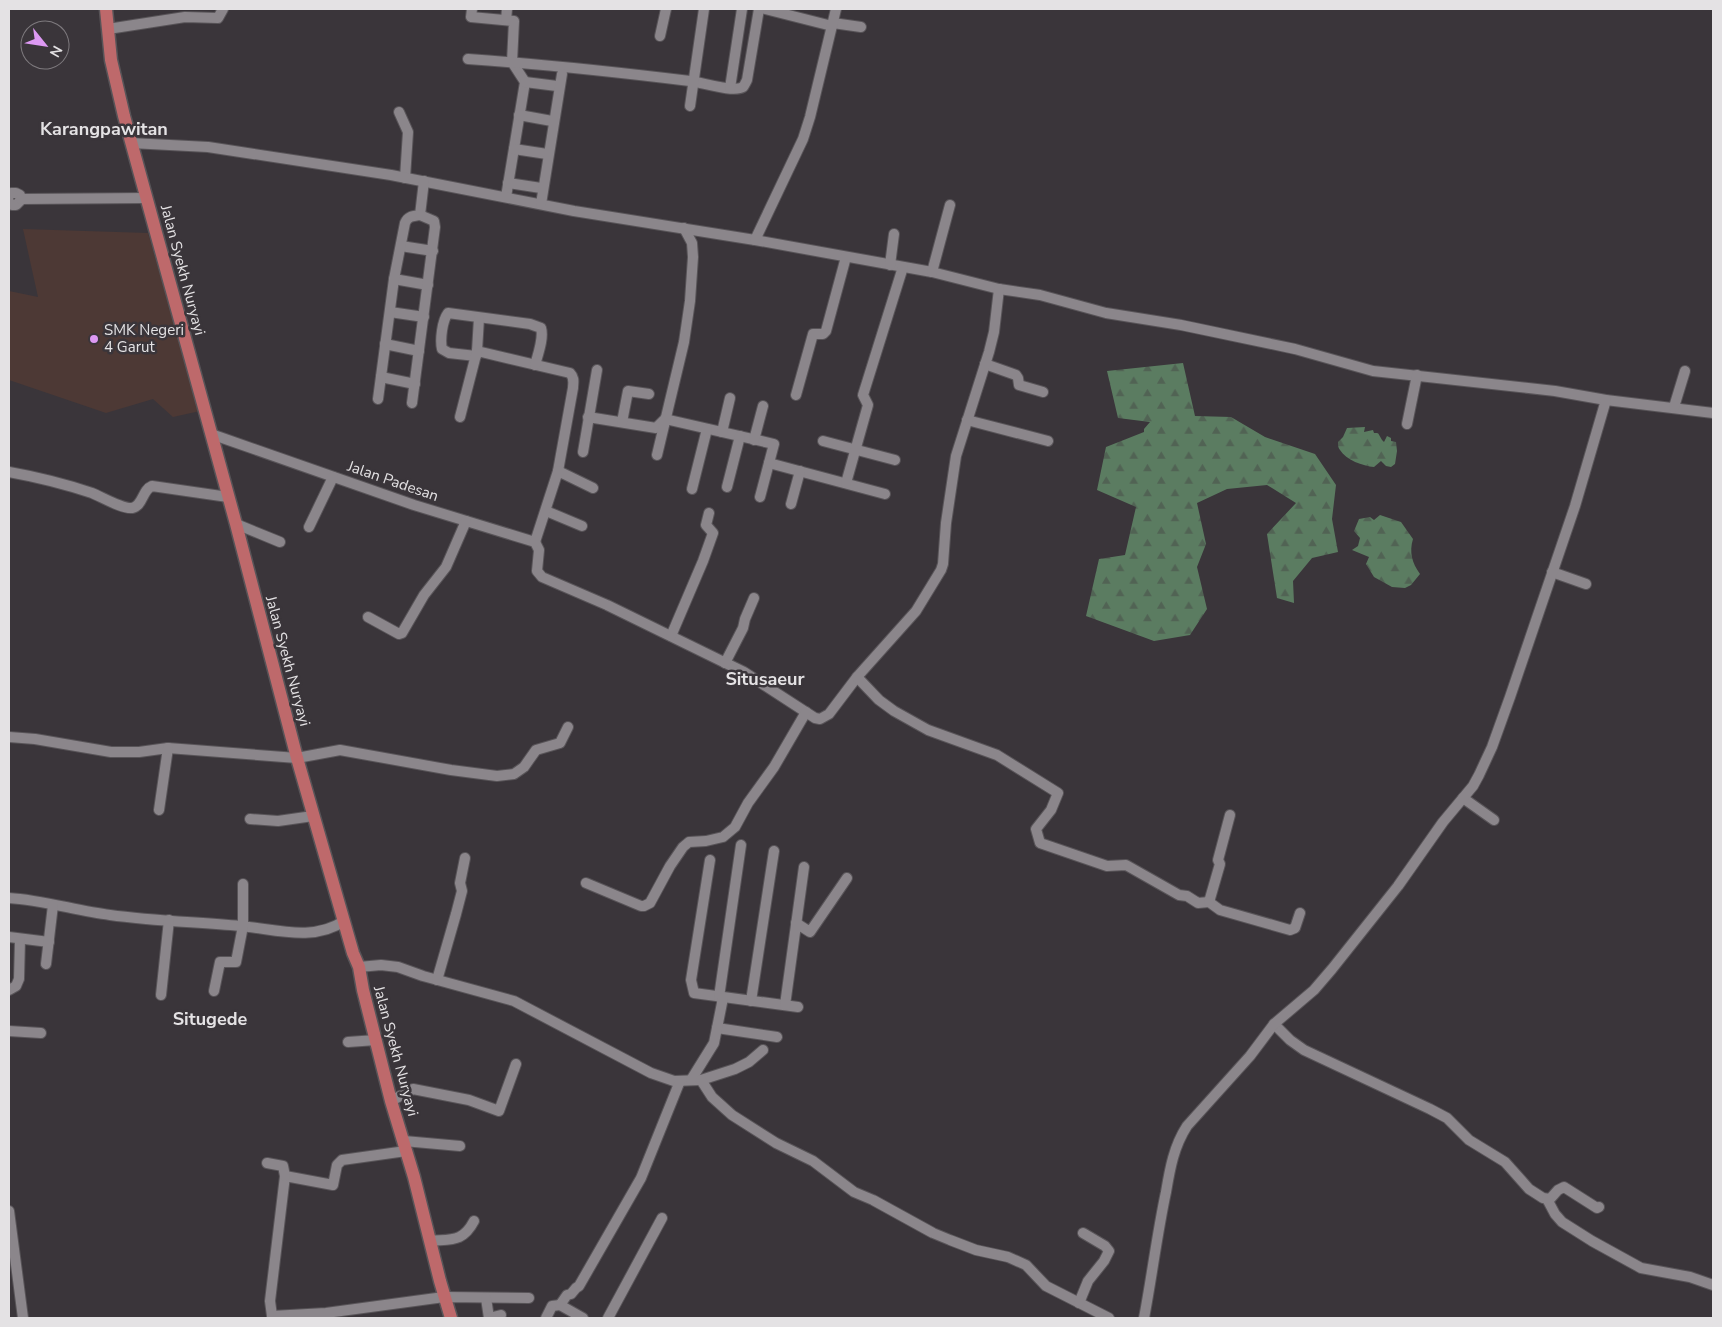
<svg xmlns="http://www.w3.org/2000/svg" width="1722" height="1327" viewBox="0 0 1722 1327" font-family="'Nunito Sans',sans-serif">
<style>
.education{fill:#4d3935}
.forest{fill:url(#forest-firs)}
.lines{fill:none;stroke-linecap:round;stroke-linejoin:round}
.minor-casing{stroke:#585458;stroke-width:12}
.major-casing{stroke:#585458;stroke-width:15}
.minor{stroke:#8b868b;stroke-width:10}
.major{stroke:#be696b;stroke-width:12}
.poi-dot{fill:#dd99f3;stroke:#3a353a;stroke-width:2}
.labels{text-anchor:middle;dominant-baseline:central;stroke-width:5;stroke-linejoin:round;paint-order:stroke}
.street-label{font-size:15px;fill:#e4e2e4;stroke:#3a353a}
.poi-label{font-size:15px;fill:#e4e2e4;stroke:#3a353a;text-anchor:start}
.quarter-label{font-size:18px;font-weight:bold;fill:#e4e2e4;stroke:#3a353a}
</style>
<defs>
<pattern id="forest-firs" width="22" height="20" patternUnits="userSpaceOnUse" patternTransform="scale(1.25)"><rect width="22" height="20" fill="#5b7c61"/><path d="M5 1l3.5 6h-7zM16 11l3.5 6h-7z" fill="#516354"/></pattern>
</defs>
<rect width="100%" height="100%" fill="#3a353a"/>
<path class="education" d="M 23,229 L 148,233 L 200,411 L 173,417 L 153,399 L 106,413 L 9,380 L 9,291 L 38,297 Z"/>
<g class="forest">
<path d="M 1183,363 L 1195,416 L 1231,417 L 1265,437 L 1315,454 L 1336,485 L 1332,519 L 1338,552 L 1312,558 L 1293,581 L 1294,603 L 1277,598 L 1267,534 L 1296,503 L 1267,485 L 1227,489 L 1197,503 L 1206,544 L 1197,567 L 1207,609 L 1190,635 L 1154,641 L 1086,616 L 1099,559 L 1125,555 L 1136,507 L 1097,490 L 1106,447 L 1144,432 L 1144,429 L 1150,422 L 1118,418 L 1107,371 Z"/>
<path d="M 1365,427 L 1364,432 L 1373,430 L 1374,433 L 1378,433 L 1382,440 L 1384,442 L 1387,436 L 1391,438 L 1391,441 L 1396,442 L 1397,451 L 1395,464 L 1391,467 L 1386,466 L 1381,461 L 1374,467 C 1363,466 1346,460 1340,450 C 1338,448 1338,445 1338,442 L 1343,437 L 1347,428 Z"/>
<path d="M 1380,515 L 1401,522 L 1413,539 C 1409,552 1412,563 1420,574 L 1411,585 L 1405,588 L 1392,587 L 1374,577 L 1366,564 L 1369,557 L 1352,550 L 1358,546 L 1360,538 L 1354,531 L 1359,519 L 1370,517 L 1374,520 Z"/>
</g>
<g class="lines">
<defs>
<g id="minor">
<path d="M 472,9 L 471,17 L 514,21 L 512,62 L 525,82 L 506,197"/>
<path d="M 765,9 L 832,26"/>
<path d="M 506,20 L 507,9"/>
<path d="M 833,23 L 861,27"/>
<path d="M 108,29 L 185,17 L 218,18 L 223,9"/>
<path d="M 660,36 L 666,9"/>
<path d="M 468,59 C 542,64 616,72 690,81 C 701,82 733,93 743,87 C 744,86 746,82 747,80 L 759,9"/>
<path d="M 525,82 L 557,86"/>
<path d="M 730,88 L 742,9"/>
<path d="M 690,106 L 704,9"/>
<path d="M 399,112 L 408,132 L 405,178"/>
<path d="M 519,115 L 552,121"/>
<path d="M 131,143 L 208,147 L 391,175 L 574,211 L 755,240 L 932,272 L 999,289 L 1040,295 L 1106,313 L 1181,325 L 1295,349 L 1373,371 L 1555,391 L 1606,400 L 1713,413"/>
<path d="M 514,149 L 547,154"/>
<path d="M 508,183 L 541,188"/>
<path d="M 9,196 L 11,193 L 16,193 L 20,195 L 21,200 L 16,205 L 12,205 L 9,202"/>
<path d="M 21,199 L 147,198"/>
<path d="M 541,204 L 562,74"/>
<path d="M 755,240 L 803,139 L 810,117 L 836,9"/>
<path d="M 401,246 L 433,251"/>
<path d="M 890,265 L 894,234"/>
<path d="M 932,272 L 950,205"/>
<path d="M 394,279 L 428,285"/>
<path d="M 390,312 L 424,317"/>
<path d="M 385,344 L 419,351"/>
<path d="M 477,351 L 570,373 C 575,378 573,383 573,388 L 558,471"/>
<path d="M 476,356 L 449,353 L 442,349 C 440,340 442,321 448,313 L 530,324 L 541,328 C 544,338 538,354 535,365"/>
<path d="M 985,364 L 1016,375 L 1018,378 L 1019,385 L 1043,392"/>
<path d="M 381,377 L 415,384"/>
<path d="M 796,395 L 813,334 L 823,334 L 826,331 L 846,257"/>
<path d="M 378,399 L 394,279 L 405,223 C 408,216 413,216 420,215 L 424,181"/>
<path d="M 412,403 L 435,227 L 434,221 L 420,215"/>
<path d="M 1674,407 L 1685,371"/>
<path d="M 460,417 L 477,351 L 479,318"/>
<path d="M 588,417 L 656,428 L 665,419 L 774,444 L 760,497"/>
<path d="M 967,420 L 1048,441"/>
<path d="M 622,422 L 628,391 L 649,394"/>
<path d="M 1407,424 L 1417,375"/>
<path d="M 722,432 L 730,398"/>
<path d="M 211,434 L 414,505 L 535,542 L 539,550 L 537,571 L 542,577 L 607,605 L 744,672 L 815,718 L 820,719 L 829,714 L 857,677 L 916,611 L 941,570 L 943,564 L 946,523 L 956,456 L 989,352 L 994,332 L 999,289"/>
<path d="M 754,440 L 763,406"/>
<path d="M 823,441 L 895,460"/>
<path d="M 583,452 L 597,370"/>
<path d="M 657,455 L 684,342 L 690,301 L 693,257 L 692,243 L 684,228"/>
<path d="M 769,463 L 885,494"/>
<path d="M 9,472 C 37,477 65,484 92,493 C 102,497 122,509 132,508 C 143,506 142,490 152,486 L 228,497"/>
<path d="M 846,483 L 868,405 L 863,395 L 903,267"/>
<path d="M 727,487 L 740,436"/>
<path d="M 692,489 L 707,429"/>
<path d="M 791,504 L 800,471"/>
<path d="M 546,511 L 582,526"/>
<path d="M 236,524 L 280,542"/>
<path d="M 309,527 L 333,477"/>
<path d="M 535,542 L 558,471 L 593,488"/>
<path d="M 1552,572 L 1586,584"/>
<path d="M 368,617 L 399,634 L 402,633 L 424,595 L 446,567 L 466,521"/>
<path d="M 671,636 L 703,561 L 713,533 L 706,525 L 709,513"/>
<path d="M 725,663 L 743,628 L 745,619 L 754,598"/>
<path d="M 857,677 L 879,700 L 894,711 L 928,730 L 997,755 L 1058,793 L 1051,810 L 1036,829 L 1040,843 L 1107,866 L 1126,865 L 1179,895 L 1187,896 L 1198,903 L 1209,902 L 1220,910 L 1290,930 L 1295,928 L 1300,913"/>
<path d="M 9,737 L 35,739 L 111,752 L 139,752 L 168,748 L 297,758 L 340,750 L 451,770 L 497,776 L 514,774 L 524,767 L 536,750 L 560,743 L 568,727"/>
<path d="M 1463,798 L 1494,820"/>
<path d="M 159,810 L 168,748"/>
<path d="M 250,819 L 278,821 L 313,816"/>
<path d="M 710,860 L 691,980 L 694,993 L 798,1007"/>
<path d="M 586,883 L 641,906 L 644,906 L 650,903 L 670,866 L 683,847 L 689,842 L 706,841 L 723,837 L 735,827 L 748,803 L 774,767 L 806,712"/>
<path d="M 9,898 C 43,900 77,911 110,915 C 153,921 197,922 240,926 C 275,929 313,942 344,921"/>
<path d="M 1209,902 L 1220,864 L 1218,860 L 1230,815"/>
<path d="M 796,923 L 810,932 L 847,878"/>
<path d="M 9,937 L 49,942"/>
<path d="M 46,964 L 53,905"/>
<path d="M 359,967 L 381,965 L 398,967 L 423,976 L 514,1001 L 651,1073 L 674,1081 L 701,1080 L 735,1069 L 749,1062 L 763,1050"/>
<path d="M 437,980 L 456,914 L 462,891 L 460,883 L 465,858"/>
<path d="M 9,990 L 16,986 L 19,979 L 20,939"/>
<path d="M 214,991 L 220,962 L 236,962 L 243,926 L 243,884"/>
<path d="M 161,995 L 169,920"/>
<path d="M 719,997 L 741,845"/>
<path d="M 751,1001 L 774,851"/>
<path d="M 785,1005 L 804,867"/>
<path d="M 1274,1024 L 1290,1040 L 1304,1050 L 1430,1109 L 1447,1118 L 1469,1140 L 1505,1162 L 1529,1189 L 1543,1198 L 1550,1199 L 1558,1190 L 1564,1187 L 1597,1208 L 1599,1207"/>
<path d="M 717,1028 L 777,1037"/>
<path d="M 9,1031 L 41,1033"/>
<path d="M 348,1042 L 376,1040"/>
<path d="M 691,1080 L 714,1043 L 723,998"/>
<path d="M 701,1080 L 712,1097 L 732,1115 L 776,1143 L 813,1161 L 854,1192 L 873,1200 L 933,1233 L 950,1240 L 976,1250 L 1008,1257 L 1026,1265 L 1046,1286 L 1109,1318"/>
<path d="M 391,1101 L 413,1089 L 469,1100 L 499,1111 L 516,1064"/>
<path d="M 404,1141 L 460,1146"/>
<path d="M 406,1151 L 342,1160 L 337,1165 L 333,1185 L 285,1176 L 270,1301 L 272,1316 L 326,1313 L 444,1297 L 529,1298"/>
<path d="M 267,1163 L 283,1166 L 285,1176"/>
<path d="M 1547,1199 L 1555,1214 L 1562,1222 L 1592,1241 L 1641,1268 L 1690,1277 L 1713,1285"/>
<path d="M 9,1211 L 23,1318"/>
<path d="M 431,1241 C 452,1239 463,1242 474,1221"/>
<path d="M 486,1298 L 489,1318"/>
<path d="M 1079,1303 L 1088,1281 L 1104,1261 L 1109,1251 L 1105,1246 L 1083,1233"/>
<path d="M 489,1318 L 501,1315"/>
<path d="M 546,1318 L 552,1306 L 560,1305"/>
<path d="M 583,1318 L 560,1305 L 567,1295 L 571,1294 L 576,1288 L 579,1286 L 641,1178 L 680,1081"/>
<path d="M 608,1318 L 662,1218"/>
<path d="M 1144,1318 C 1152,1276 1157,1234 1166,1192 C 1170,1168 1174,1146 1187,1126 L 1250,1056 L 1274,1024 L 1314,990 L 1332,969 L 1398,886 L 1443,822 L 1473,786 L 1479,775 L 1492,747 L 1510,697 L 1575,506 L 1606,400"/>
</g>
<path id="major" d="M 106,9 L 111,60 L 124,116 L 236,524 L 297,758 L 353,953 L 359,967 L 363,990 L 391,1101 L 414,1177 L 440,1281 L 451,1318"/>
</defs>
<use href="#minor" class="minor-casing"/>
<use href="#major" class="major-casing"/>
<use href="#minor" class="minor"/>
<use href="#major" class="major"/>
</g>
<circle class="poi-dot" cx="94" cy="339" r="5"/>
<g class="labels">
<g class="street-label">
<text transform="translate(183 270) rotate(75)">Jalan Syekh Nuryayi</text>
<text transform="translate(393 481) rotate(19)">Jalan Padesan</text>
<text transform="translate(288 661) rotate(75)">Jalan Syekh Nuryayi</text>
<text transform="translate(396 1051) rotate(75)">Jalan Syekh Nuryayi</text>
</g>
<g class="poi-label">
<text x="104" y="330">SMK Negeri<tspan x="104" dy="17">4 Garut</tspan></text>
</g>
<g class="quarter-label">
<text x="104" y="129">Karangpawitan</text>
<text x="765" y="679">Situsaeur</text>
<text x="210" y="1019">Situgede</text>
</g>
</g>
<rect width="1722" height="1327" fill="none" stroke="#e4e2e4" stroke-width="20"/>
<g transform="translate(45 45) rotate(120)"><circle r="24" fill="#3a353a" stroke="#7e7a7e"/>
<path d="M0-4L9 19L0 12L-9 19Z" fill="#dd99f3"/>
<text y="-8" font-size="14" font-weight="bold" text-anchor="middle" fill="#e4e2e4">N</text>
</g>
</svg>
